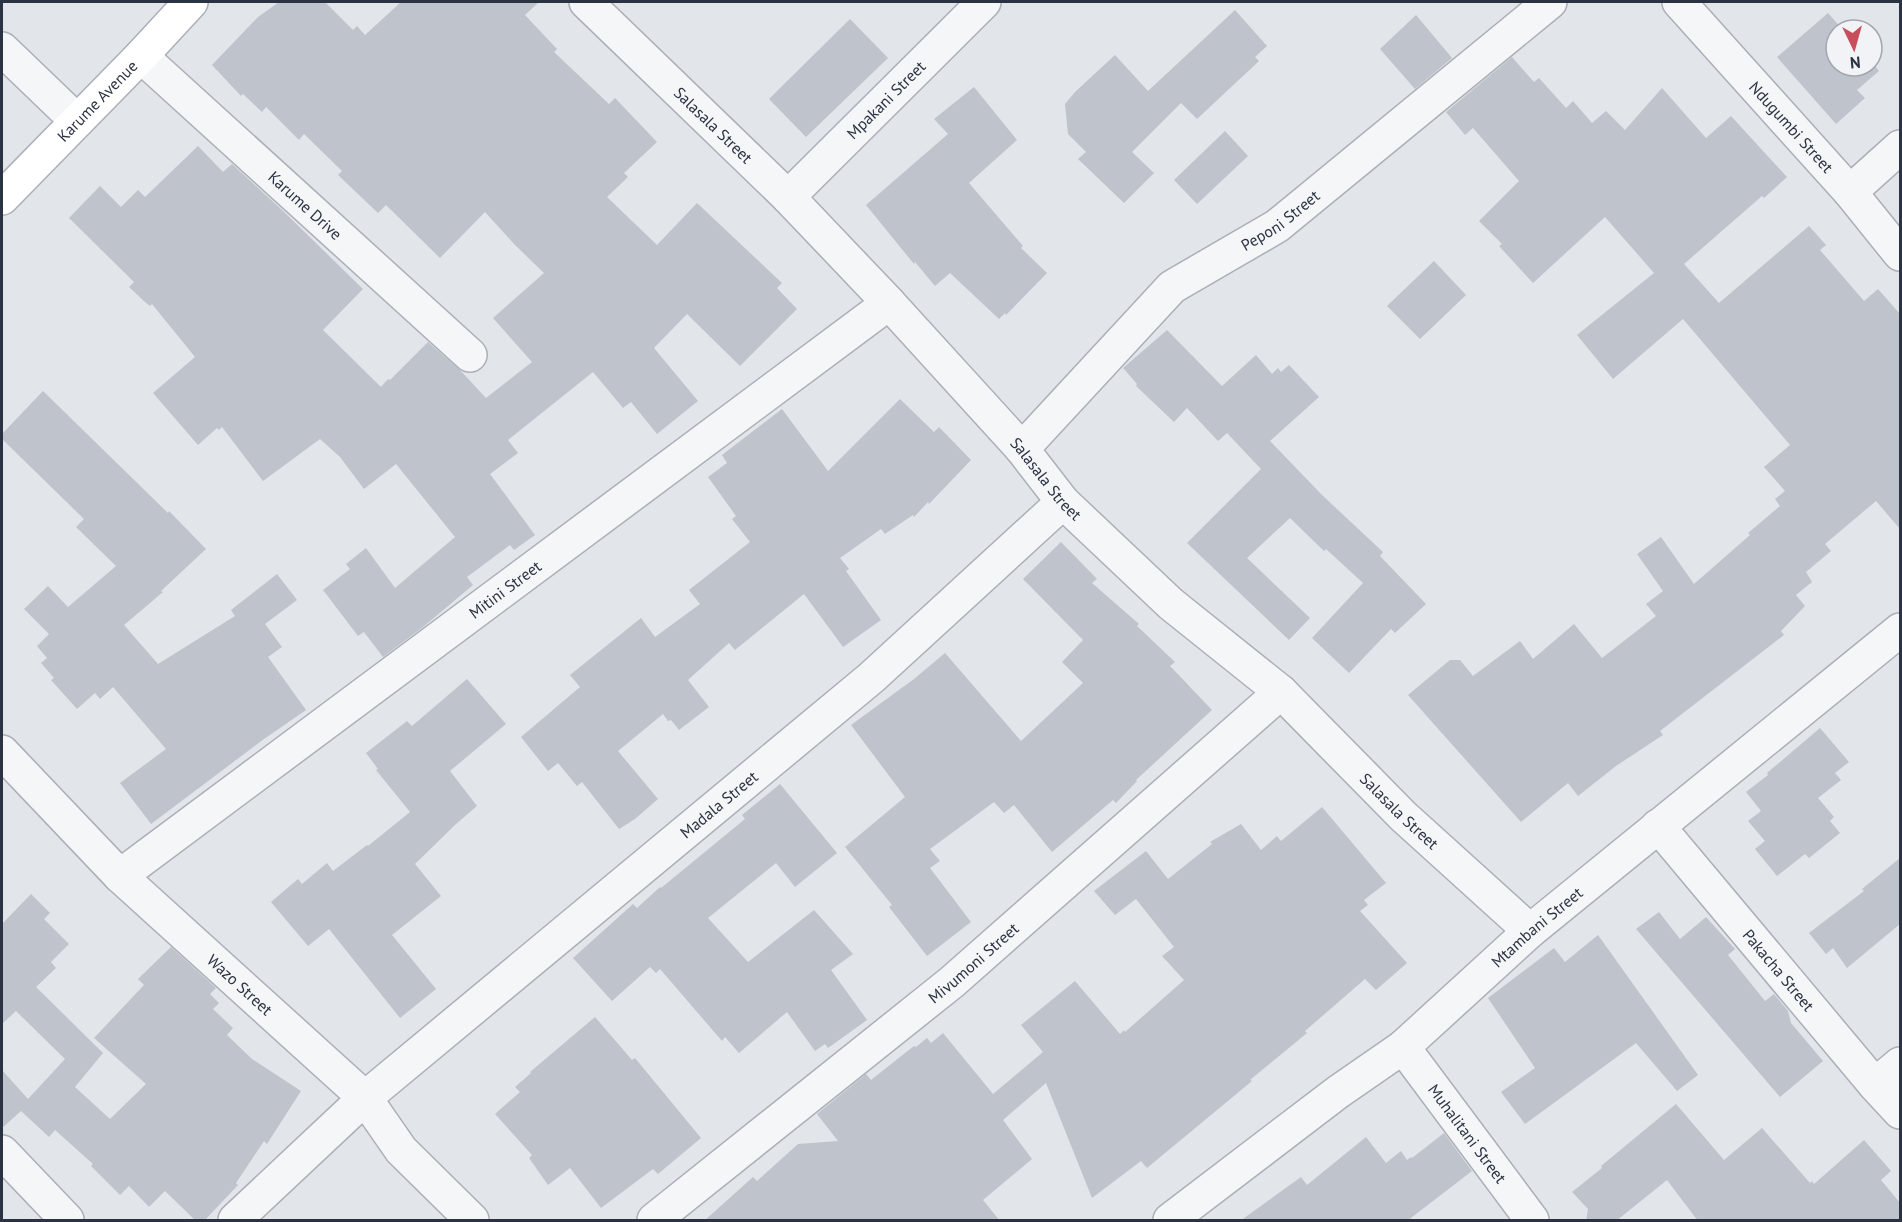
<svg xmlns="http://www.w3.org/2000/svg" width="1902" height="1222" viewBox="0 0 1902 1222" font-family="'PT Sans',sans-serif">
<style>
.building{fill:#bfc3cc}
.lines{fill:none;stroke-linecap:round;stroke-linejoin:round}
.street-casing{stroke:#abafb7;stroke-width:36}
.secondary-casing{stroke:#abafb7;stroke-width:36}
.street{stroke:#f4f6f8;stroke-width:33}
.secondary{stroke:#fff;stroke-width:33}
.labels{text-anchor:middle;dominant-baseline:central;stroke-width:4.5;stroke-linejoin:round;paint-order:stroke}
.street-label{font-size:16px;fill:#2b3241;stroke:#f1f3f7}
</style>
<rect width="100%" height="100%" fill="#e2e5ea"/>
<g class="building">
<path d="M 279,2 L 325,2 L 353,30 L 357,26 L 365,35 L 401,2 L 539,2 L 525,15 L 557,49 L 554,52 L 609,104 L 615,98 L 657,142 L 624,173 L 628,177 L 607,197 L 657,245 L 697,203 L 782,283 L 777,288 L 797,309 L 740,366 L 687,314 L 654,348 L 698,401 L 657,434 L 631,402 L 623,408 L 593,372 L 508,440 L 518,453 L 490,474 L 535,535 L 514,550 L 510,545 L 467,577 L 473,585 L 423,627 L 383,657 L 364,632 L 358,636 L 323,590 L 350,569 L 346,564 L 366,548 L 395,588 L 455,537 L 396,464 L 364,489 L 340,457 L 320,439 L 263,481 L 222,427 L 219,430 L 217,428 L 198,445 L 153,393 L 195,357 L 152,304 L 150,306 L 145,302 L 129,287 L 134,282 L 69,218 L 100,186 L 121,207 L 138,190 L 145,197 L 198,146 L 223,172 L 232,164 L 281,209 L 363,289 L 323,330 L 381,387 L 388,379 L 390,380 L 428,342 L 460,370 L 486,398 L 532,362 L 493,318 L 544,273 L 515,245 L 485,212 L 440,258 L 386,205 L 378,213 L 338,175 L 342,171 L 304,134 L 299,140 L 266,107 L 262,112 L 243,94 L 241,96 L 212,65 L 258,17 Z"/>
<path d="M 1235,10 L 1267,46 L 1255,57 L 1259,61 L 1197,119 L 1181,103 L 1132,152 L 1154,173 L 1124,203 L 1078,159 L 1086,152 L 1068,134 L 1065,104 L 1075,92 L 1115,55 L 1148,91 Z"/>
<path d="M 1828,13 L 1843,30 L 1836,30 L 1836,66 L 1872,66 L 1872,62 L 1879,71 L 1857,90 L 1865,98 L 1836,124 L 1777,57 Z"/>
<path d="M 1416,15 L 1452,58 L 1415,89 L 1380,49 Z"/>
<path d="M 850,19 L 888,58 L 806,137 L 769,99 Z"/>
<path d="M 1512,57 L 1534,82 L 1539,78 L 1566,108 L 1573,101 L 1592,123 L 1606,111 L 1625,130 L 1662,88 L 1706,138 L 1731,116 L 1787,177 L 1764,198 L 1762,196 L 1684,264 L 1719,303 L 1809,226 L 1826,245 L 1820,250 L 1864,301 L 1878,289 L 1900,314 L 1900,529 L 1876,501 L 1825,544 L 1831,551 L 1806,572 L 1812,582 L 1796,595 L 1805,606 L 1781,631 L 1784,635 L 1660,731 L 1663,735 L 1616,766 L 1578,796 L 1568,783 L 1521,822 L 1408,695 L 1450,660 L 1460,660 L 1473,676 L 1520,641 L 1533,659 L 1574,624 L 1602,658 L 1656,616 L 1646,604 L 1663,591 L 1637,554 L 1661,537 L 1694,584 L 1750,535 L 1748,533 L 1780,506 L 1775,499 L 1785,491 L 1764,467 L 1790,445 L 1683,319 L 1613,379 L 1577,335 L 1654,273 L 1605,217 L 1533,283 L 1499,246 L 1502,244 L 1479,221 L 1519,181 L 1473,128 L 1465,135 L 1446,112 Z"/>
<path d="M 974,87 L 1017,140 L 969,183 L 1023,246 L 1021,248 L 1047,273 L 1006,315 L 1005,313 L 999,319 L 950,273 L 935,286 L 915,262 L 914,264 L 866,205 L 948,134 L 934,119 Z"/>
<path d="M 1225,131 L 1248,156 L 1197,204 L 1174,180 Z"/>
<path d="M 1434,261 L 1466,295 L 1420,339 L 1387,306 Z"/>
<path d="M 1167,330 L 1222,386 L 1256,355 L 1272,374 L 1278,368 L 1281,372 L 1289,365 L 1319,397 L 1270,441 L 1322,495 L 1383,552 L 1380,556 L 1426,604 L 1395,633 L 1391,629 L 1349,673 L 1312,638 L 1363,583 L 1326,549 L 1324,551 L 1290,518 L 1247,558 L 1310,618 L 1289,640 L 1187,543 L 1261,469 L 1227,433 L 1218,441 L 1187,408 L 1174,422 L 1136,386 L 1137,384 L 1123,368 Z"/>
<path d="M 43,391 L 168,513 L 169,511 L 206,549 L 161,591 L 163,592 L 124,625 L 158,664 L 235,616 L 231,610 L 277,574 L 297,600 L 265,624 L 282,647 L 268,657 L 306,710 L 264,739 L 151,824 L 120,783 L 166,749 L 113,687 L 100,699 L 95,693 L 77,709 L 51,680 L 54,678 L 41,663 L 47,658 L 37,646 L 49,634 L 24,609 L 48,586 L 68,607 L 116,566 L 76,527 L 84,519 L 2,439 L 2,434 Z"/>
<path d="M 900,399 L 934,432 L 939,427 L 971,460 L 929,504 L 928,502 L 914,517 L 913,515 L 885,534 L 881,529 L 840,558 L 849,569 L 846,571 L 881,620 L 843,647 L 804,594 L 735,650 L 729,643 L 688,680 L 709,707 L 679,730 L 671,720 L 668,721 L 663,714 L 618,751 L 658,799 L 635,819 L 619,829 L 582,782 L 577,786 L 558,763 L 548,771 L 521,737 L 580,687 L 570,675 L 641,618 L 655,637 L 700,604 L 689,590 L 750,542 L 732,519 L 736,516 L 708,477 L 727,463 L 722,455 L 782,409 L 828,471 Z"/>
<path d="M 1061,542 L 1097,579 L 1092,583 L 1139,624 L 1137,626 L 1175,662 L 1170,666 L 1212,710 L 1136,780 L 1137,781 L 1116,803 L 1113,800 L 1052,852 L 1014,805 L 1004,813 L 994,802 L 930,849 L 940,861 L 930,868 L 971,922 L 927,956 L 889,907 L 892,905 L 845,847 L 905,797 L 851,725 L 914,679 L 945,653 L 1021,741 L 1083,683 L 1062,662 L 1083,640 L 1023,579 Z"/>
<path d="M 467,679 L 506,724 L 450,771 L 477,806 L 456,824 L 415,864 L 441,896 L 392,935 L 436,989 L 400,1018 L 329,929 L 308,946 L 271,902 L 298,879 L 302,884 L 327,863 L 333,871 L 367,845 L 368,846 L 410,812 L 376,770 L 378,769 L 366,753 L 407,721 L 412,726 Z"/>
<path d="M 1820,728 L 1849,762 L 1835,773 L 1841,780 L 1818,798 L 1834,817 L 1830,821 L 1840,833 L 1809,858 L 1805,854 L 1777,876 L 1755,849 L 1765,841 L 1748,821 L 1761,811 L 1746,792 L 1768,775 L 1767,773 Z"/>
<path d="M 780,784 L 837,853 L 795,887 L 776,863 L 708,918 L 748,962 L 814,910 L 853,954 L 831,970 L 867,1020 L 828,1048 L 825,1044 L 815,1051 L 787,1012 L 739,1053 L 725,1037 L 722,1041 L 660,969 L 656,973 L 650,967 L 612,1001 L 573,958 L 633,904 L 637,908 L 660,887 L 661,888 L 745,819 L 742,815 Z"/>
<path d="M 1322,807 L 1386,883 L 1364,900 L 1368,905 L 1360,911 L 1407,963 L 1376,990 L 1365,979 L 1305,1031 L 1307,1033 L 1250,1080 L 1252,1081 L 1147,1168 L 1141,1161 L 1092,1198 L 1046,1083 L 1003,1120 L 1032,1159 L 983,1200 L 1000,1221 L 704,1221 L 753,1177 L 757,1181 L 798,1144 L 838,1141 L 817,1114 L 866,1074 L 871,1080 L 914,1046 L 916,1047 L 927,1038 L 931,1043 L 943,1033 L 993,1094 L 1043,1052 L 1021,1025 L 1075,981 L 1120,1034 L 1124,1030 L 1125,1032 L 1184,980 L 1162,956 L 1174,947 L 1136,899 L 1115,915 L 1094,891 L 1146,851 L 1168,879 L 1212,844 L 1210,842 L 1241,824 L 1261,850 L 1277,836 L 1281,841 Z"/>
<path d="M 1900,858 L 1900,924 L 1847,968 L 1833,948 L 1826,954 L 1809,933 L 1864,891 L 1862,889 Z"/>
<path d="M 31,894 L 50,913 L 44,919 L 69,944 L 51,962 L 56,968 L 36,987 L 103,1053 L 75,1087 L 110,1119 L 146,1084 L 94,1038 L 144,985 L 138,979 L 171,947 L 216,988 L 210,994 L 219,1003 L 213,1009 L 233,1028 L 227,1035 L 252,1059 L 301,1091 L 267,1144 L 264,1141 L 236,1183 L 238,1185 L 204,1221 L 196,1221 L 165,1191 L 149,1207 L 129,1186 L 120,1195 L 91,1166 L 93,1164 L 55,1130 L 49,1137 L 21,1111 L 2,1128 L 2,1070 L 28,1099 L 65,1059 L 16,1011 L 2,1024 L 2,924 Z"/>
<path d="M 1659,912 L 1680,939 L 1706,917 L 1735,949 L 1728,955 L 1765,1001 L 1774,994 L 1788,1011 L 1791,1023 L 1823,1061 L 1780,1097 L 1636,929 Z"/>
<path d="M 1598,935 L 1698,1075 L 1677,1091 L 1636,1043 L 1525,1124 L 1501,1092 L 1535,1068 L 1488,998 L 1554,948 L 1565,962 Z"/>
<path d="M 595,1017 L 632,1060 L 635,1058 L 701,1138 L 658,1174 L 653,1169 L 601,1208 L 570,1168 L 548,1185 L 529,1158 L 532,1155 L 495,1114 L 520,1092 L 515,1087 L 531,1073 L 530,1072 Z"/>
<path d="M 1676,1104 L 1724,1160 L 1762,1128 L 1810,1183 L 1812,1181 L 1814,1184 L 1864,1140 L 1891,1171 L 1881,1180 L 1900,1203 L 1900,1221 L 1698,1221 L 1667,1180 L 1616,1221 L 1586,1221 L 1588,1209 L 1572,1192 L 1602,1168 L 1601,1166 Z"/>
<path d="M 1444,1133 L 1472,1171 L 1407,1221 L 1240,1221 L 1301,1177 L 1307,1185 L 1366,1137 L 1386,1163 L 1401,1151 L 1407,1160 L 1411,1157 L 1412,1158 Z"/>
</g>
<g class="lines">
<defs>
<g id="street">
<path id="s1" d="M 586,2 L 788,197 L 889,303 L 1022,449 L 1063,502 L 1171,604 L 1281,692 L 1403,816 L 1530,931"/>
<path id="s2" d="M 1679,2 L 1850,192 L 1900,254"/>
<path d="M 2,49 L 77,121"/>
<path id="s3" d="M 141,56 L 470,355"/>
<path d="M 1850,192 L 1900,147"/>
<path id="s4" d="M 788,197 L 984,2"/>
<path id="s5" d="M 1022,449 L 1172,287 L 1277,226 L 1550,2"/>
<path id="s6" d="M 2,752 L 120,876 L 365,1098 L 401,1150 L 472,1220"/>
<path id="s7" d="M 1658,826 L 1875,1085 L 1900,1112"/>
<path id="s8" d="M 120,876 L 889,303"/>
<path id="s9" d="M 1403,1047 L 1532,1220"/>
<path d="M 1875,1085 L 1900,1064"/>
<path d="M 2,1152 L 67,1220"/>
<path id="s10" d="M 235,1220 L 365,1098 L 871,678 L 1063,502"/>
<path id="s11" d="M 654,1220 L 952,982 L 1281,692"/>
<path id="s12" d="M 1170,1220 L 1338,1092 L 1403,1047 L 1530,931 L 1900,630"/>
</g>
<g id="secondary">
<path id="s13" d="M 2,198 L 141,56 L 191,2"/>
</g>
</defs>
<use href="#street" class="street-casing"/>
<use href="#secondary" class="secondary-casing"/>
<use href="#street" class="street"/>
<use href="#secondary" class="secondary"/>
</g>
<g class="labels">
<g class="street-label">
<text stroke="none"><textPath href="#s4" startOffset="138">Mpakani Street</textPath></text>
<text stroke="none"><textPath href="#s13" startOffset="136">Karume Avenue</textPath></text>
<text stroke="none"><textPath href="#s1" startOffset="177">Salasala Street</textPath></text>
<text stroke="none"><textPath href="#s2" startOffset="168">Ndugumbi Street</textPath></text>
<text stroke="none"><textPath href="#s3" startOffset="222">Karume Drive</textPath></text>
<text stroke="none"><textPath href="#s5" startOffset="348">Peponi Street</textPath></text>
<text stroke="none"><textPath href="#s1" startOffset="663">Salasala Street</textPath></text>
<text stroke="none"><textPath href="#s8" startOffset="480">Mitini Street</textPath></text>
<text stroke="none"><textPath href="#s10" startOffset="638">Madala Street</textPath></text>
<text stroke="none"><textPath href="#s1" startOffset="1149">Salasala Street</textPath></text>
<text stroke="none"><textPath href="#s12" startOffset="470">Mtambani Street</textPath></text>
<text stroke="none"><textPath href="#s11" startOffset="410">Mivumoni Street</textPath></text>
<text stroke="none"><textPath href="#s7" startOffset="188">Pakacha Street</textPath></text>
<text stroke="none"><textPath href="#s6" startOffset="333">Wazo Street</textPath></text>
<text stroke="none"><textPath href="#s9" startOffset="108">Muhalitani Street</textPath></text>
</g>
</g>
<rect width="1902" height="1222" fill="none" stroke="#2b3241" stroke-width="6"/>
<g transform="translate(1854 48) rotate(175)"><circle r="28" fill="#f1f3f7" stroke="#a2a6ae" stroke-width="1.5"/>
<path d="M0-4.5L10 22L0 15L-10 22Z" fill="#c74e5a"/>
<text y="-9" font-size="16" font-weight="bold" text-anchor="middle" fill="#2b3241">N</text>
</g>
</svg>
